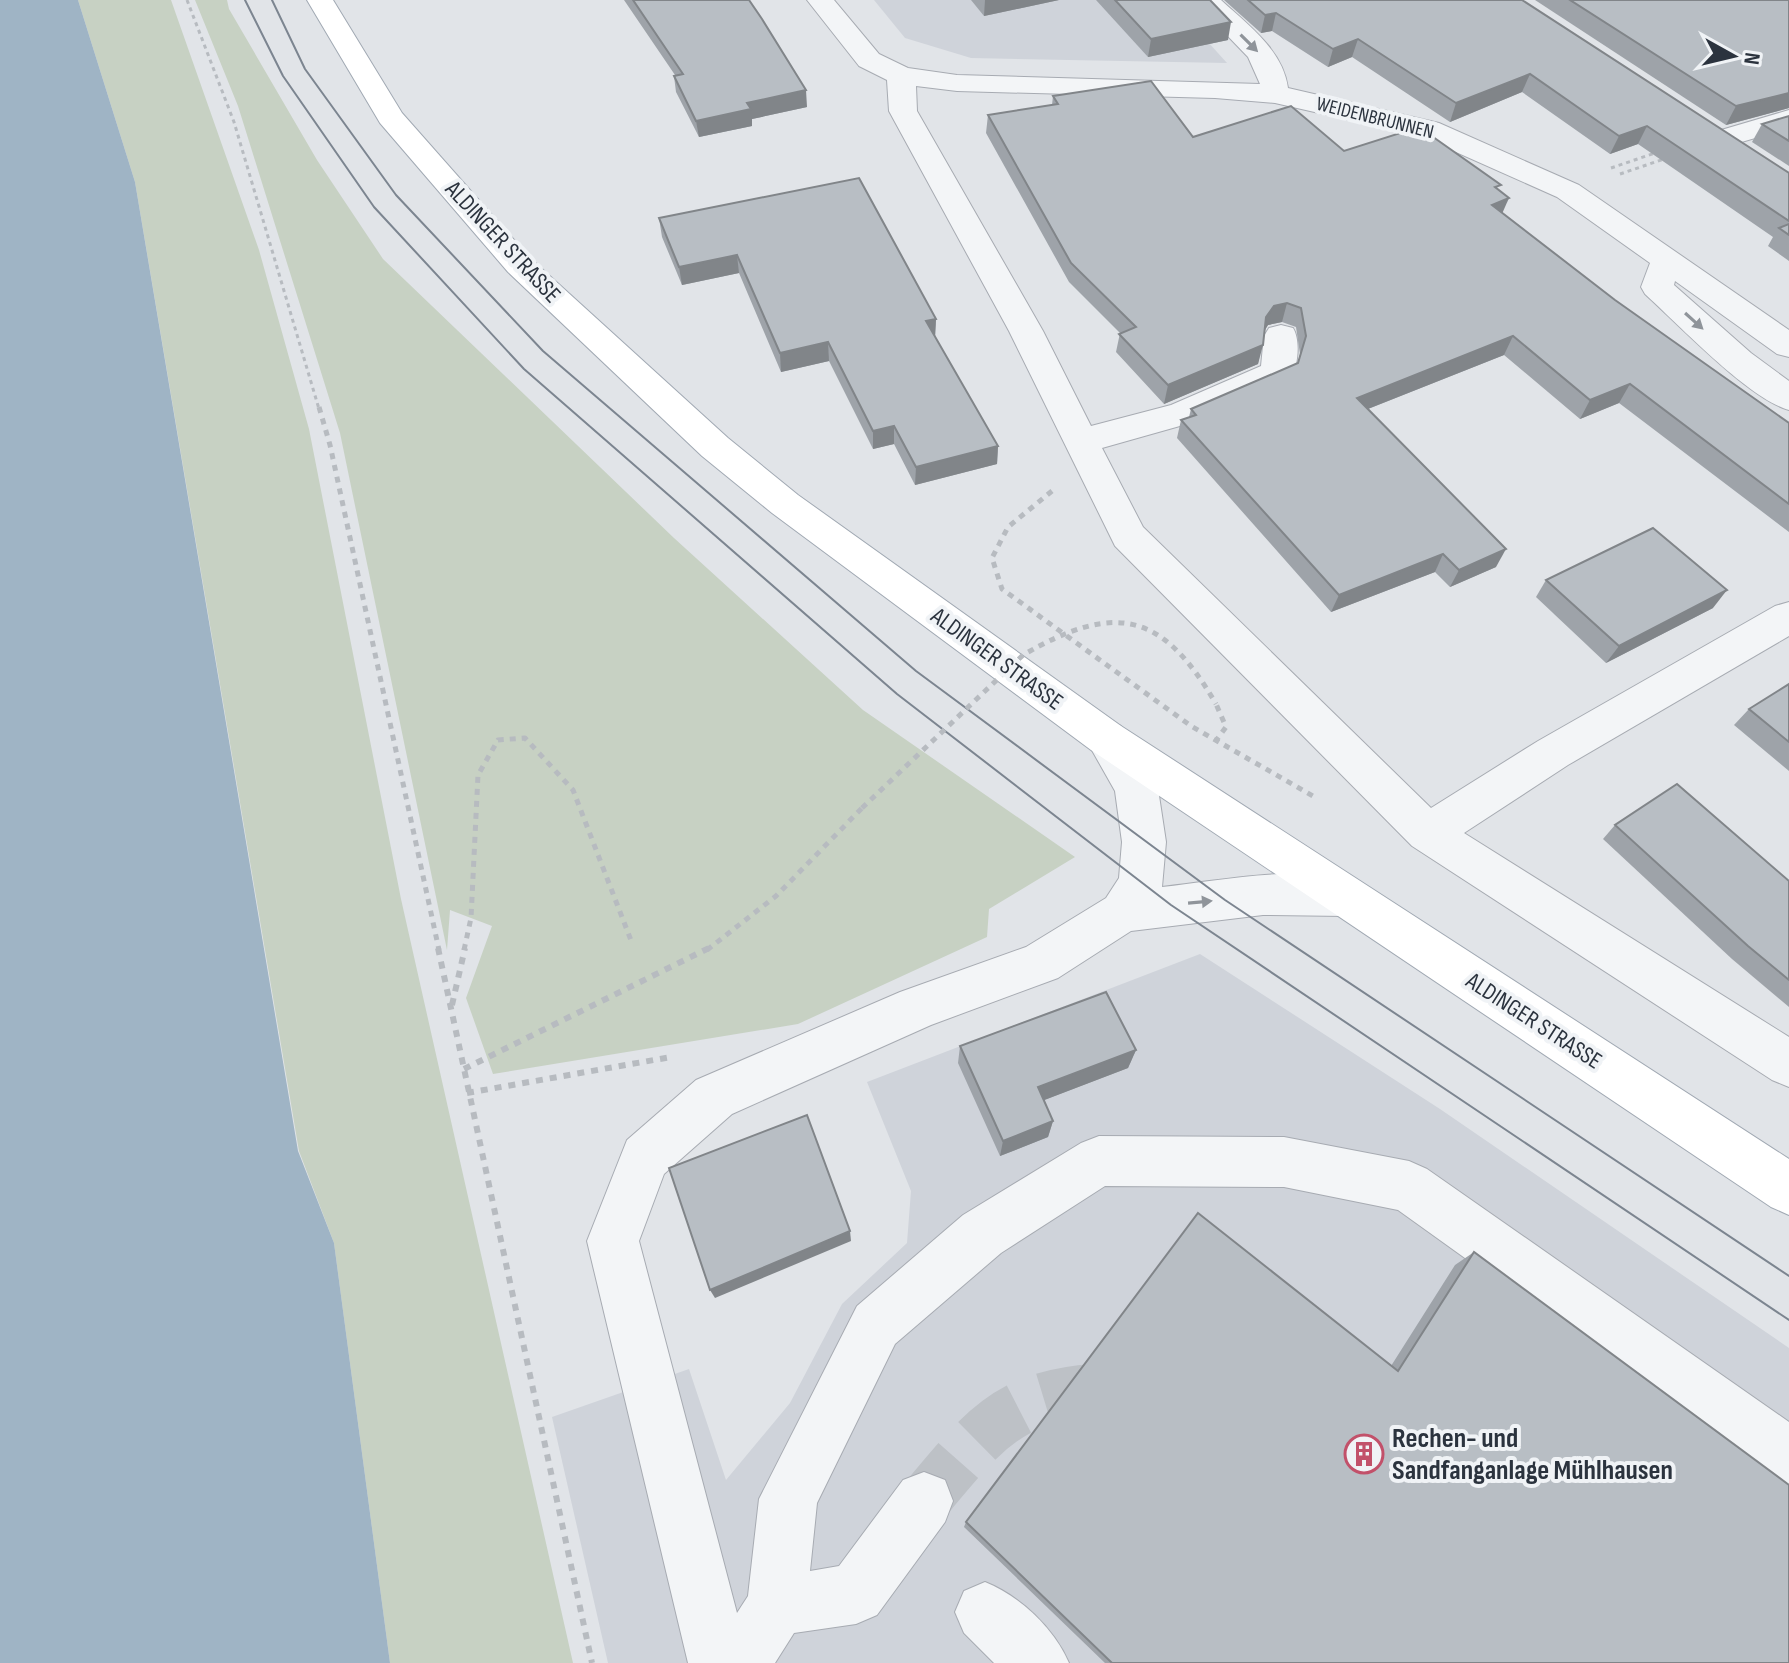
<svg xmlns="http://www.w3.org/2000/svg" width="1789" height="1663" viewBox="0 0 1789 1663" font-family="'Sofia Sans Condensed',sans-serif">
<style>
.built{fill:#cfd3da}
.green{fill:#c7d1c3}
.water{fill:#9fb4c5}
.lines{fill:none;stroke-linecap:round;stroke-linejoin:round}
.minor-tunnel{stroke:#bdc1c6;stroke-width:53;stroke-dasharray:53 27;stroke-linecap:butt}
.minor-casing{stroke:#a7abb2;stroke-width:2}
.major-casing{stroke:#a1a9b3;stroke-width:2}
.path-far2{stroke:#b7bbc0;stroke-width:3;stroke-dasharray:4 4;stroke-linecap:butt}
.path-far1{stroke:#b7bbc0;stroke-width:5;stroke-dasharray:6 6;stroke-linecap:butt}
.path{stroke:#b7bbc0;stroke-width:6;stroke-dasharray:7 7;stroke-linecap:butt}
.minor{fill:#f3f5f7;fill-rule:evenodd}
.major{fill:#fff;fill-rule:evenodd}
.tram{stroke:#7c8590;stroke-width:2}
.path-bridge{stroke:#b7bbc0;stroke-width:5;stroke-dasharray:6 6;stroke-linecap:butt}
.wall{fill:#9ea3a9}
.shaded-wall{fill:#818589}
.building{fill:#b8bec4;stroke:#818589;stroke-width:2}
.oneway{fill:#8f949a}
.labels{text-anchor:middle;dominant-baseline:central;stroke-width:8;stroke-linejoin:round;paint-order:stroke}
.far-street-label{font-size:20px;fill:#2b333e;stroke:#f0f3f6}
.street-label{font-size:24px;fill:#2b333e;stroke:#f0f3f6}
.near-poi-label{font-size:28px;font-weight:bold;fill:#2b333e;stroke:#f0f3f6;text-anchor:start}
</style>
<rect width="100%" height="100%" fill="#e1e4e8"/>
<g class="built">
<path d="M 874,0 L 1170,0 L 1227,63 L 971,58 L 905,38 Z"/>
<path d="M 1200,954 L 1440,1109 L 1789,1348 L 1789,1663 L 608,1663 L 552,1417 L 689,1369 L 726,1480 L 790,1403 L 842,1304 L 907,1243 L 911,1191 L 867,1082 Z"/>
</g>
<g class="green">
<path d="M 78,0 L 171,0 L 259,250 L 309,429 L 401,899 L 573,1663 L 390,1663 L 334,1243 L 299,1151 L 135,182 Z"/>
<path d="M 195,0 L 227,0 L 229,9 L 317,160 L 383,259 L 674,538 L 863,710 L 1075,857 L 989,909 L 987,937 L 798,1024 L 493,1074 L 466,998 L 492,926 L 450,910 L 447,950 L 340,433 L 238,106 Z"/>
</g>
<path class="water" d="M 0,0 L 78,0 L 135,182 L 298,1151 L 334,1243 L 390,1663 L 0,1663 Z"/>
<g class="lines">
<path class="minor-tunnel" d="M 924,1501 C 990,1422 1013,1391 1122,1389"/>
<defs>
<g id="minor">
<path d="M 807,0 L 834,0 L 879,54 L 908,68 L 957,75 L 1260,84 L 1248,57 L 1193,0 L 1221,0 C 1248,25 1283,50 1288,88 L 1439,123 L 1579,185 L 1789,330 L 1789,357 L 1777,354 L 1675,281 L 1674,285 L 1751,353 L 1789,381 L 1789,410 C 1749,399 1678,324 1645,294 L 1641,287 L 1650,263 L 1557,197 L 1420,136 L 1275,103 L 1215,98 L 957,91 L 916,86 L 917,111 L 1043,331 L 1091,426 L 1171,405 L 1261,366 L 1264,336 L 1269,328 L 1281,325 L 1293,328 C 1301,341 1298,367 1290,380 L 1194,422 L 1102,448 L 1143,527 L 1431,808 L 1538,741 L 1775,606 L 1789,602 L 1789,636 L 1568,765 L 1464,833 L 1789,1037 L 1789,1087 L 1772,1080 L 1412,846 L 1115,546 L 1009,331 L 889,111 L 887,80 L 859,66 Z"/>
<path d="M 1789,110 L 1789,128 L 1721,148 L 1711,145 L 1706,139 L 1711,133 Z"/>
<path d="M 1106,721 L 1121,726 L 1158,789 L 1166,842 L 1162,887 C 1217,881 1309,863 1361,882 L 1368,896 L 1361,910 L 1345,916 L 1263,915 L 1131,931 L 1058,978 L 931,1025 L 732,1114 L 664,1174 L 639,1241 L 737,1613 L 748,1596 L 759,1499 L 857,1306 L 963,1215 L 1081,1143 L 1099,1136 L 1284,1137 L 1409,1161 L 1427,1169 L 1789,1422 L 1789,1485 L 1769,1476 L 1398,1210 L 1284,1187 L 1105,1186 L 1001,1253 L 895,1344 L 817,1503 L 810,1571 L 839,1566 L 903,1480 L 924,1472 L 945,1480 L 953,1501 L 945,1522 L 877,1615 L 856,1624 L 794,1633 L 775,1663 L 688,1663 L 587,1241 L 627,1140 L 696,1080 L 900,992 L 1026,947 L 1106,898 L 1119,878 L 1122,842 L 1115,791 L 1085,738 L 1091,726 Z"/>
<path d="M 985,1582 C 1020,1596 1054,1628 1069,1663 L 994,1663 L 964,1633 L 955,1612 L 964,1591 Z"/>
</g>
<path id="major" d="M 307,0 L 333,0 L 402,113 L 530,258 L 728,438 L 798,495 L 1121,726 L 1789,1159 L 1789,1215 L 1771,1207 L 1091,750 L 772,513 L 702,456 L 508,272 L 380,123 Z"/>
</defs>
<use href="#minor" class="minor-casing"/>
<use href="#major" class="major-casing"/>
<g class="path-far2">
<path d="M 187,0 L 234,122 L 319,409"/>
<path d="M 1611,168 L 1658,152"/>
<path d="M 1620,174 L 1664,159"/>
</g>
<g class="path-far1">
<path d="M 319,407 L 330,445 L 439,950"/>
<path d="M 1052,491 L 1008,527 L 992,558 L 1002,589 L 1191,726 L 1313,796"/>
<path d="M 1215,742 L 1226,727 L 1216,704"/>
<path d="M 464,950 L 471,918 L 478,775 L 498,740 L 525,738 L 573,790 L 632,943"/>
<path d="M 707,950 L 776,896 L 862,808"/>
</g>
<g class="path">
<path d="M 438,948 L 592,1663"/>
<path d="M 452,1005 L 465,948"/>
<path d="M 464,1069 L 709,948"/>
<path d="M 467,1093 L 671,1057"/>
</g>
<use href="#minor" class="minor"/>
<use href="#major" class="major"/>
<g class="tram">
<path d="M 245,0 L 283,76 L 374,207 L 524,369 L 897,694 L 1171,905 L 1789,1320"/>
<path d="M 272,0 L 305,69 L 396,195 L 543,351 L 916,671 L 1225,900 L 1789,1276"/>
</g>
<path class="path-bridge" d="M 862,808 L 1023,655 C 1115,602 1162,611 1216,704"/>
</g>
<g class="wall">
<path d="M 624,0 L 749,0 L 807,107 L 752,119 L 752,126 L 699,137 L 676,92 L 674,76 L 675,75 Z"/>
<path d="M 971,0 L 1059,0 L 984,16 Z"/>
<path d="M 1096,0 L 1210,0 L 1228,40 L 1148,57 Z"/>
<path d="M 1224,0 L 1522,0 L 1789,173 L 1789,261 L 1768,246 L 1773,237 L 1638,144 L 1610,154 L 1522,92 L 1450,122 L 1352,57 L 1328,67 L 1272,31 L 1261,33 Z"/>
<path d="M 1535,0 L 1789,0 L 1789,108 L 1726,125 Z"/>
<path d="M 1053,96 L 1193,137 L 1344,151 L 1498,190 L 1502,213 L 1615,300 L 1789,423 L 1789,532 L 1619,403 L 1580,419 L 1504,355 L 1368,409 L 1496,567 L 1450,587 L 1435,572 L 1331,612 L 1177,438 L 1181,420 L 1189,417 L 1191,409 L 1298,363 L 1300,354 L 1296,327 L 1282,322 L 1268,325 L 1265,330 L 1258,364 L 1164,404 L 1116,352 L 1120,333 L 1069,282 L 986,133 L 988,115 L 1052,105 Z"/>
<path d="M 1789,116 L 1789,166 L 1752,142 L 1762,124 Z"/>
<path d="M 659,218 L 936,319 L 935,337 L 998,446 L 997,464 L 915,485 L 894,444 L 873,449 L 829,361 L 781,372 L 739,273 L 682,285 L 662,237 Z"/>
<path d="M 1546,580 L 1713,608 L 1606,663 L 1536,597 Z"/>
<path d="M 1789,684 L 1789,771 L 1734,725 L 1749,709 Z"/>
<path d="M 1615,825 L 1789,881 L 1789,1007 L 1732,959 L 1603,839 Z"/>
<path d="M 960,1046 L 1136,1050 L 1128,1068 L 1044,1100 L 1053,1121 L 1048,1137 L 1000,1156 L 958,1063 Z"/>
<path d="M 1474,1252 L 1789,1663 L 1105,1663 L 964,1527 L 966,1522 L 1391,1366 L 1455,1265 Z"/>
</g>
<g class="shaded-wall">
<path d="M 985,0 L 1059,0 L 984,16 Z"/>
<path d="M 1276,13 L 1272,31 L 1261,33 L 1265,15 Z"/>
<path d="M 1231,22 L 1228,40 L 1148,57 L 1151,39 Z"/>
<path d="M 1358,39 L 1352,57 L 1328,67 L 1333,49 Z"/>
<path d="M 1530,74 L 1522,92 L 1450,122 L 1456,103 Z"/>
<path d="M 806,90 L 807,107 L 752,119 L 752,126 L 699,137 L 696,121 L 747,103 Z"/>
<path d="M 1789,93 L 1789,108 L 1726,125 L 1736,106 Z"/>
<path d="M 1647,126 L 1638,144 L 1610,154 L 1619,136 Z"/>
<path d="M 1509,198 L 1501,216 L 1492,205 Z"/>
<path d="M 737,255 L 739,273 L 682,285 L 679,267 Z"/>
<path d="M 1287,303 L 1282,322 L 1268,325 L 1261,336 L 1266,317 L 1274,306 Z"/>
<path d="M 936,319 L 935,337 L 926,321 Z"/>
<path d="M 1513,336 L 1504,355 L 1350,416 L 1357,398 Z"/>
<path d="M 828,342 L 829,361 L 781,372 L 780,353 Z"/>
<path d="M 1263,345 L 1258,364 L 1164,404 L 1168,385 Z"/>
<path d="M 1630,384 L 1619,403 L 1580,419 L 1590,400 Z"/>
<path d="M 894,426 L 894,444 L 873,449 L 873,431 Z"/>
<path d="M 998,446 L 997,464 L 915,485 L 916,467 Z"/>
<path d="M 1506,549 L 1496,567 L 1450,587 L 1459,570 Z"/>
<path d="M 1443,554 L 1435,572 L 1331,612 L 1339,595 Z"/>
<path d="M 1727,590 L 1713,608 L 1606,663 L 1619,646 Z"/>
<path d="M 1136,1050 L 1128,1068 L 1034,1104 L 1038,1087 Z"/>
<path d="M 1053,1121 L 1048,1137 L 1000,1156 L 1003,1141 Z"/>
<path d="M 850,1231 L 851,1241 L 715,1298 L 710,1290 Z"/>
</g>
<g class="building">
<path d="M 633,0 L 749,0 L 762,19 L 806,90 L 747,103 L 751,109 L 696,121 L 674,76 L 683,74 Z"/>
<path d="M 1115,0 L 1210,0 L 1231,22 L 1151,39 Z"/>
<path d="M 1248,0 L 1522,0 L 1789,173 L 1789,221 L 1647,126 L 1619,136 L 1530,74 L 1456,103 L 1358,39 L 1333,49 L 1276,13 L 1265,15 Z"/>
<path d="M 1570,0 L 1789,0 L 1789,93 L 1736,106 Z"/>
<path d="M 1151,81 L 1193,137 L 1291,106 L 1344,151 L 1419,127 L 1501,185 L 1495,187 L 1509,198 L 1492,205 L 1615,300 L 1789,423 L 1789,504 L 1630,384 L 1590,400 L 1513,336 L 1357,398 L 1506,549 L 1459,570 L 1443,554 L 1339,595 L 1181,420 L 1196,415 L 1191,409 L 1298,363 L 1306,336 L 1301,308 L 1287,303 L 1274,306 L 1266,317 L 1263,345 L 1168,385 L 1119,334 L 1136,327 L 1071,263 L 988,115 L 1058,104 L 1053,96 Z"/>
<path d="M 1789,116 L 1789,141 L 1762,124 Z"/>
<path d="M 859,178 L 936,319 L 926,321 L 998,446 L 916,467 L 894,426 L 873,431 L 828,342 L 780,353 L 737,255 L 679,267 L 659,218 Z"/>
<path d="M 1789,224 L 1789,235 L 1779,228 Z"/>
<path d="M 1653,528 L 1727,590 L 1619,646 L 1546,580 Z"/>
<path d="M 1789,684 L 1789,742 L 1749,709 Z"/>
<path d="M 1677,784 L 1789,881 L 1789,980 L 1748,946 L 1615,825 Z"/>
<path d="M 1106,992 L 1136,1050 L 1038,1087 L 1053,1121 L 1003,1141 L 960,1046 Z"/>
<path d="M 807,1115 L 850,1231 L 710,1290 L 669,1168 Z"/>
<path d="M 1198,1213 L 1398,1371 L 1474,1252 L 1789,1485 L 1789,1663 L 1112,1663 L 966,1522 Z"/>
</g>
<defs><path id="oneway-solid" d="M-6-.8H1V-3.2L6.5 0L1 3.2V.8H-6Z" transform="scale(2)"/></defs>
<g class="oneway">
<use href="#oneway-solid" transform="translate(1249 43) rotate(45)"/>
<use href="#oneway-solid" transform="translate(1694 321) rotate(42)"/>
<use href="#oneway-solid" transform="translate(1200 902) rotate(-5)"/>
</g>
<defs>
<symbol id="building-ring" viewBox="-11 -11 22 22"><circle r="9.5" fill="#f0f3f6" stroke="#c2516a" stroke-width="1.5"/><path d="M-4-6H4V6H1V3H-1V6H-4ZM-2.5-4.3h1.7v1.8h-1.7ZM.8-4.3h1.7v1.8H.8ZM-2.5-1h1.7V.8h-1.7ZM.8-1h1.7V.8H.8Z" fill="#c2516a"/></symbol>
</defs>
<g fill-rule="evenodd">
<use href="#building-ring" x="1342" y="1432" width="44" height="44"/>
</g>
<g class="labels">
<g class="far-street-label">
<text transform="translate(1375 118) rotate(14)">WEIDENBRUNNEN</text>
</g>
<g class="street-label">
<text transform="translate(503 242) rotate(47)">ALDINGER STRASSE</text>
<text transform="translate(997 659) rotate(36)">ALDINGER STRASSE</text>
<text transform="translate(1534 1021) rotate(33)">ALDINGER STRASSE</text>
</g>
<g class="near-poi-label">
<text x="1392" y="1438">Rechen- und<tspan x="1392" dy="32">Sandfanganlage Mühlhausen</tspan></text>
</g>
</g>
<g transform="translate(1733 56) rotate(98)" stroke="#f0f3f6" stroke-width="6" paint-order="stroke">
<path d="M0-6L14 30L0 20L-14 30Z" fill="#2b333e"/>
<text y="-12" font-size="22" font-weight="bold" text-anchor="middle" fill="#2b333e">N</text>
</g>
</svg>
